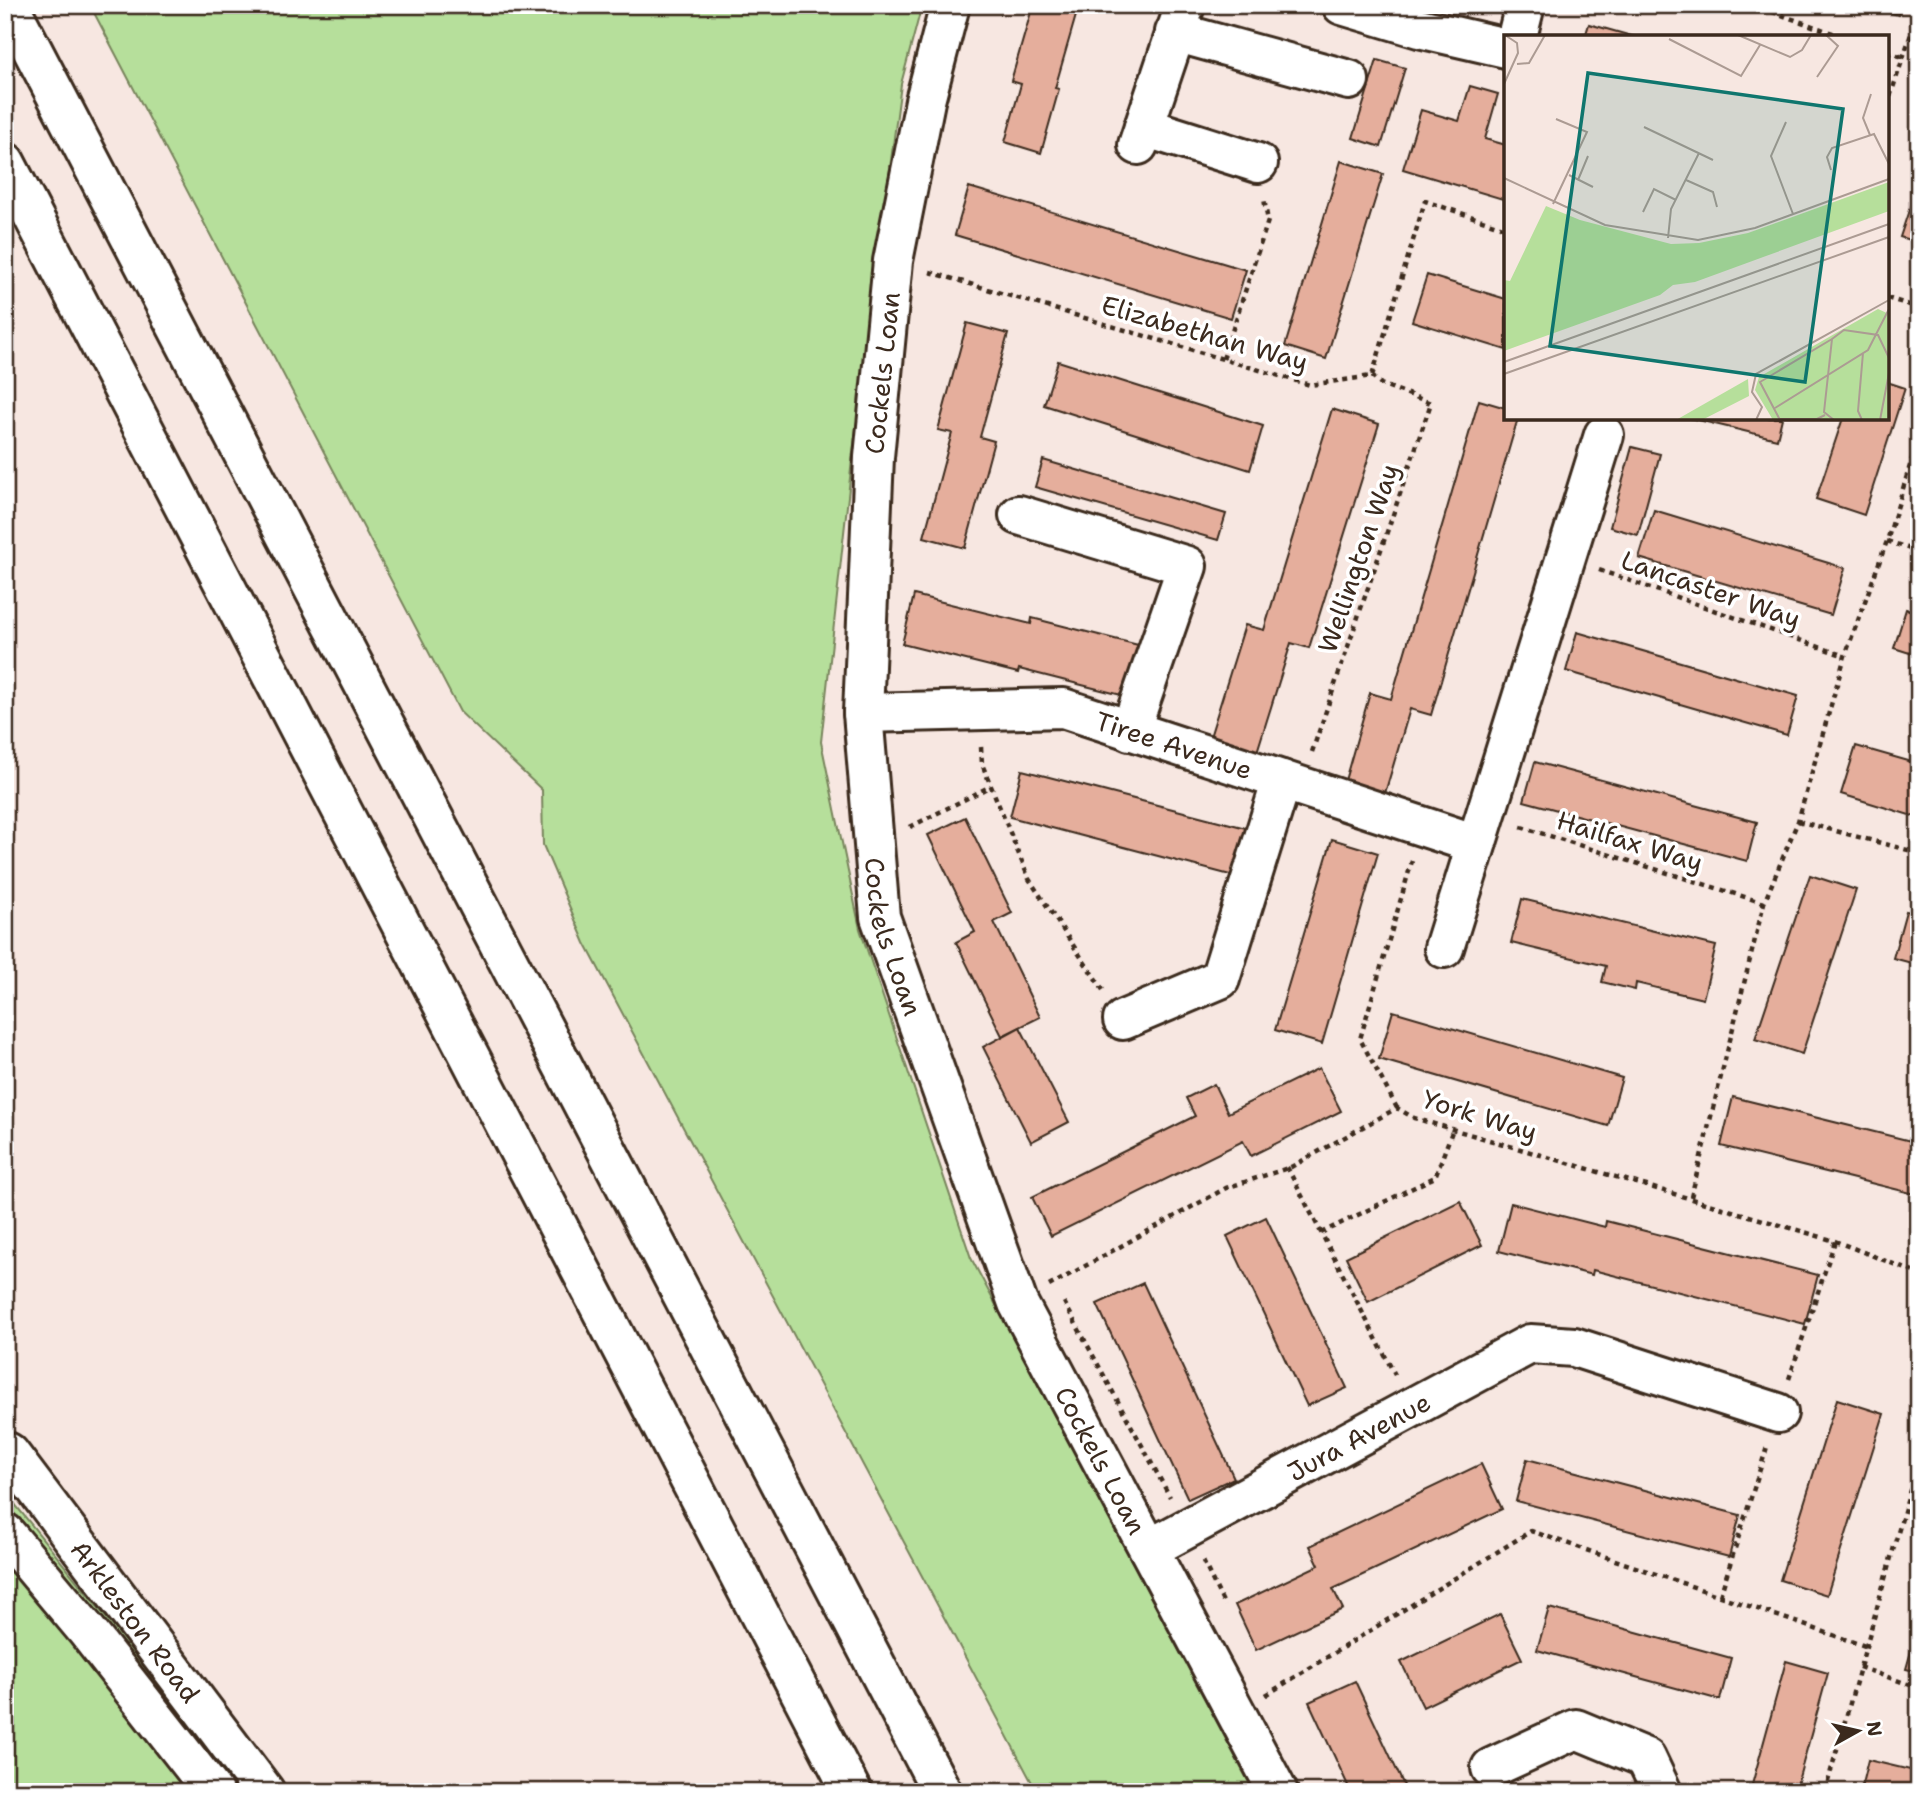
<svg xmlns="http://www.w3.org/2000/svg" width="1924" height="1797" viewBox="0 0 1924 1797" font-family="'Shantell Sans',sans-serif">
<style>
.green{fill:#b6df9b;stroke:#78845c;stroke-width:2}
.building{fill:#e5ae9c;stroke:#3b2a1e;stroke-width:2}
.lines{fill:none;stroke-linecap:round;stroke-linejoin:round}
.minor-casing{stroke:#3b2a1e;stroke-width:44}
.highway-casing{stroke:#3b2a1e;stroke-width:44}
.path{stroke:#3b2a1e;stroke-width:4.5;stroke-dasharray:5 5;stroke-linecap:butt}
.minor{stroke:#fff;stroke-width:38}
.highway{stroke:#fff;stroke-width:38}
.labels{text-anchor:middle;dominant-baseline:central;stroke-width:7;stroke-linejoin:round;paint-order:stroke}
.street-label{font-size:26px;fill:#3b2a1e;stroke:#fff}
.inset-road{fill:none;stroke:#ac9b93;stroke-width:2}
.view{fill:#0f766e;fill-opacity:0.15;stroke:#0f766e;stroke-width:3.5}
.inset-edge{fill:none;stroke:#3b2a1e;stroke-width:3.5}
</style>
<rect width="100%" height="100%" fill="#f7e7e1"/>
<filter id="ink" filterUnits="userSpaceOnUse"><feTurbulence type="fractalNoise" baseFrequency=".0143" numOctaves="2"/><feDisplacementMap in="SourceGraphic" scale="14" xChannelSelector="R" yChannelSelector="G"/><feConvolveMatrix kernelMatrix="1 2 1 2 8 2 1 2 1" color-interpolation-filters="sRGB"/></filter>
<g filter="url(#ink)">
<g class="green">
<path d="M 90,5 L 922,5 L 901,84 L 852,460 L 821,742 L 860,929 L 971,1258 L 1254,1792 L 1037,1792 L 585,943 L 543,845 L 542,790 L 460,712 Z"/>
<path d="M 5,1492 L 247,1792 L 5,1792 Z"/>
</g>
<g class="building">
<path d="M 1033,5 L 1079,5 L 1055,88 L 1059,89 L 1041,153 L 1005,142 L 1021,84 L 1011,81 Z"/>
<path d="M 1866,5 L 1901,5 L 1898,15 Z"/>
<path d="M 1589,24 L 1635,37 L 1585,37 Z"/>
<path d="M 1377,60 L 1405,68 L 1381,147 L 1353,138 Z"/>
<path d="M 1470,86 L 1498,94 L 1485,139 L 1506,145 L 1506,200 L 1403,169 L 1421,110 L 1459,121 Z"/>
<path d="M 1341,161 L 1383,174 L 1326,359 L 1285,346 Z"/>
<path d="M 1919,180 L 1919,243 L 1900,237 Z"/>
<path d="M 969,187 L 1246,270 L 1231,318 L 955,235 Z"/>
<path d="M 1427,275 L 1506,299 L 1506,350 L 1412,321 Z"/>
<path d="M 967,323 L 1008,334 L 980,437 L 994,441 L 965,548 L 924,537 L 952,433 L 938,430 Z"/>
<path d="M 1058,361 L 1263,426 L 1250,470 L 1044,405 Z"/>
<path d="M 1887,382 L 1905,388 L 1864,515 L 1816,499 L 1843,418 L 1887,418 Z"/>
<path d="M 1479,400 L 1506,408 L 1506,418 L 1518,418 L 1431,715 L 1410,709 L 1380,810 L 1340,798 L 1370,693 L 1391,699 Z"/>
<path d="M 1332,409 L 1379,424 L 1309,648 L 1291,643 L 1252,768 L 1205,753 L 1245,625 L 1264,630 Z"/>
<path d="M 1690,418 L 1782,418 L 1777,439 Z"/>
<path d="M 1632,447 L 1660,454 L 1638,535 L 1610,527 Z"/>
<path d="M 1043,460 L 1226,514 L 1218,540 L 1035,487 Z"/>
<path d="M 1654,510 L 1845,568 L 1831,615 L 1639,558 Z"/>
<path d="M 914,595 L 1031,624 L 1032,618 L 1150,648 L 1137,699 L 1019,669 L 1018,673 L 902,644 Z"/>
<path d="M 1906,609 L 1919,613 L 1919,656 L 1894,648 Z"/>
<path d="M 1577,632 L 1798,696 L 1787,735 L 1566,671 Z"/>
<path d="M 1856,746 L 1919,764 L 1919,818 L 1841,794 Z"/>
<path d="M 1535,762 L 1757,822 L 1747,861 L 1524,801 Z"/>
<path d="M 1022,770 L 1246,828 L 1234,876 L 1010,817 Z"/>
<path d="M 965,817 L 1012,913 L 994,922 L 1040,1017 L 1002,1036 L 956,942 L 975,932 L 928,835 Z"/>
<path d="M 1332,839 L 1378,853 L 1322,1044 L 1275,1030 Z"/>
<path d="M 1810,875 L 1856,890 L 1802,1054 L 1755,1039 Z"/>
<path d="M 1522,899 L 1716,946 L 1703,999 L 1636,983 L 1635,990 L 1602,982 L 1606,966 L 1511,943 Z"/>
<path d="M 1906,911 L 1919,914 L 1919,965 L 1893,958 Z"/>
<path d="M 1393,1011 L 1622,1078 L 1608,1126 L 1379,1059 Z"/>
<path d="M 1020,1027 L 1069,1122 L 1031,1142 L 983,1047 Z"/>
<path d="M 1319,1068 L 1341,1111 L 1251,1156 L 1243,1141 L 1051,1236 L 1032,1197 L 1195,1116 L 1186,1098 L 1214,1084 L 1228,1113 Z"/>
<path d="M 1733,1097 L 1919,1143 L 1919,1195 L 1721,1146 Z"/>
<path d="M 1460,1201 L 1482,1245 L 1368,1302 L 1346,1257 Z"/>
<path d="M 1511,1203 L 1605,1227 L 1606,1221 L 1818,1275 L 1805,1324 L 1593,1270 L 1592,1275 L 1499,1251 Z"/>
<path d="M 1266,1217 L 1347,1388 L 1307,1406 L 1227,1236 Z"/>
<path d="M 1143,1283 L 1234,1478 L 1188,1499 L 1097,1304 Z"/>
<path d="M 1837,1399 L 1884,1414 L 1827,1595 L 1780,1580 Z"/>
<path d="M 1527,1459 L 1740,1515 L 1729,1557 L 1516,1501 Z"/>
<path d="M 1481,1464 L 1502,1509 L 1333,1589 L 1343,1609 L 1256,1650 L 1235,1605 L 1319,1565 L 1310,1546 Z"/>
<path d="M 1549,1608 L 1731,1658 L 1720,1700 L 1537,1650 Z"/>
<path d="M 1500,1614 L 1522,1659 L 1423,1707 L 1401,1662 Z"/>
<path d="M 1919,1623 L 1919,1672 L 1906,1669 Z"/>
<path d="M 1786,1661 L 1828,1673 L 1795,1792 L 1750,1792 Z"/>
<path d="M 1355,1681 L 1407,1792 L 1351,1792 L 1309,1702 Z"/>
<path d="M 1868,1760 L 1919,1772 L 1919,1792 L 1860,1792 Z"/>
</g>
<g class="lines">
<defs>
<g id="minor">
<path id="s1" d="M 950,5 L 925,101 L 893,261 L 874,457 L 863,713 L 880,917 L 1018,1303 L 1278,1792"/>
<path d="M 1342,5 L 1419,28 L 1506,48"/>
<path d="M 1175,32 L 1349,80"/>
<path d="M 1517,37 L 1525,5"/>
<path d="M 1144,127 L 1258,163"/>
<path d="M 1138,145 L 1185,5"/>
<path d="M 1019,515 L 1187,566 L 1130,731"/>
<path id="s2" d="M 863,713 L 1063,708 L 1476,844"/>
<path d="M 1444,948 L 1604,435"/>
<path d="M 1123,1020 L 1220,979 L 1282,780"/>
<path id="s3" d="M 5,1451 L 9,1453 L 265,1792"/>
<path d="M 5,1533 L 87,1631 L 213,1792"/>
<path id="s4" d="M 1149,1549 L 1530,1344 L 1574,1347 L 1778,1413"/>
<path d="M 1491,1768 L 1576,1729 L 1646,1758 L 1662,1792"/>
</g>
<g id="highway">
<path d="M 9,5 L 942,1792"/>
<path d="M 5,162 L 852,1792"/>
</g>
</defs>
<use href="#minor" class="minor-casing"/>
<use href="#highway" class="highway-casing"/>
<g class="path">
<path d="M 1753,5 L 1844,37"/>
<path d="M 1887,52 L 1903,57"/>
<path d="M 1887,106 L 1919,10"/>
<path d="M 930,272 L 1310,385 L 1372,376 L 1425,201 L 1506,228"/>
<path d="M 1887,298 L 1919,308"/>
<path d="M 1223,359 L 1268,221 L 1264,199"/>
<path d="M 1887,541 L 1919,552"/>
<path d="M 1599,570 L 1845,656"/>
<path d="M 981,747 L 982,764 L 1029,879 L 1103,990"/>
<path d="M 1312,752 L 1431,403 L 1381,384 L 1372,376"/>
<path d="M 1798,821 L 1919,853"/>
<path d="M 910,827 L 991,786"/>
<path d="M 1521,827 L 1764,903"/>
<path d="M 1397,1108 L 1360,1039 L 1412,861"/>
<path d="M 1287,1167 L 1395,1375"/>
<path d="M 1691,1197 L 1764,903 L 1798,821 L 1845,656 L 1887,541 L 1919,436"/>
<path d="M 1321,1233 L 1435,1177 L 1453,1129"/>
<path d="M 1049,1286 L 1226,1188 L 1291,1167 L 1397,1108 L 1414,1118 L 1835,1241 L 1919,1274"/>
<path d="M 1064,1302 L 1170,1497"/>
<path d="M 1789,1379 L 1835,1241"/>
<path d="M 1203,1561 L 1225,1606"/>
<path d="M 1720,1596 L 1767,1447"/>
<path d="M 1859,1667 L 1919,1688"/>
<path d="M 1266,1695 L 1531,1531 L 1865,1646"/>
<path d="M 1825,1792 L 1919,1458"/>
</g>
<use href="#minor" class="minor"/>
<use href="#highway" class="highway"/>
</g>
</g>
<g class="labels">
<g class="street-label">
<text transform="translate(1205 333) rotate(16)">Elizabethan Way</text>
<text transform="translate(882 373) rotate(-84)">Cockels Loan</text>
<text transform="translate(1358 558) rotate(-71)">Wellington Way</text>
<text transform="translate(1711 589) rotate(19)">Lancaster Way</text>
<text stroke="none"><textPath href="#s2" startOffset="317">Tiree Avenue</textPath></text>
<text transform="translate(1630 841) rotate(17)">Hailfax Way</text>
<text stroke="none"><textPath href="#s1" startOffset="942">Cockels Loan</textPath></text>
<text transform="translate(1480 1115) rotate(17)">York Way</text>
<text stroke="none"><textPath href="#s4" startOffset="238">Jura Avenue</textPath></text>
<text stroke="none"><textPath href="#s1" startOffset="1508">Cockels Loan</textPath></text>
<text stroke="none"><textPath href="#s3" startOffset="215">Arkleston Road</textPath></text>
</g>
</g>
<g transform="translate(1504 35)">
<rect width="385" height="385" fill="#f7e7e1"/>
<path d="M 385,147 L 385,176 L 191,247 L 169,250 L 156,260 L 0,316 L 0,245 L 6,246 L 42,171 L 76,185 L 167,209 L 195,208 L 244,198 ZM 374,274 L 385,279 L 384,385 L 269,385 L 251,355 L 255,342 ZM 244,344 L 245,361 L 198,385 L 172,385 Z" fill="#b6df9b"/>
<path class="inset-road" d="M 234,0 L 286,22 L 298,15 L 307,0M 165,4 L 237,41 L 256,10M 13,29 L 25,28 L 41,0M 313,42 L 334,11 L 322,0M 0,49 L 14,18 L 13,8 L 1,0M 282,87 L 267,121 L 289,179M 140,92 L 209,125M 366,100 L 359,83 L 367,59M 327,135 L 323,122 L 328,113 L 370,99 L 385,129M 65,140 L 89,152M 0,143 L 101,190 L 194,205 L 251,193 L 385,144M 74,145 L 84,121M 182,145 L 209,157 L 213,172M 49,169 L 83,97 L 52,84M 139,177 L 150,154 L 172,165M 164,203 L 167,174 L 195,118M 0,327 L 385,189M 0,339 L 385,202M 271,373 L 364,315 L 385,274M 276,384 L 313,384 L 321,380M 252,385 L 258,372 L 248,357 L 252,339 L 385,265M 276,385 L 256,347 L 328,304M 330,385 L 320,377 L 328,304 L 340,295 L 374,300 L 385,323M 358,385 L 354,376 L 359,318M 376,385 L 385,338"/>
<path class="view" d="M 84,38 L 339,74 L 301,347 L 46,311 Z"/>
<rect width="385" height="385" class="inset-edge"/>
</g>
<rect width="1924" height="1797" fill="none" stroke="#fff" stroke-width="28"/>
<rect x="14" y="14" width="1896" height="1769" fill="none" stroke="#3b2a1e" stroke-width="2.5" filter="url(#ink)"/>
<g transform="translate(1858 1731) rotate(82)" stroke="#ffffff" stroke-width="5" paint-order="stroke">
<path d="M0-5L12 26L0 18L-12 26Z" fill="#3b2a1e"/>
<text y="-10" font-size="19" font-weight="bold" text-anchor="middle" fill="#3b2a1e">N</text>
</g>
</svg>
